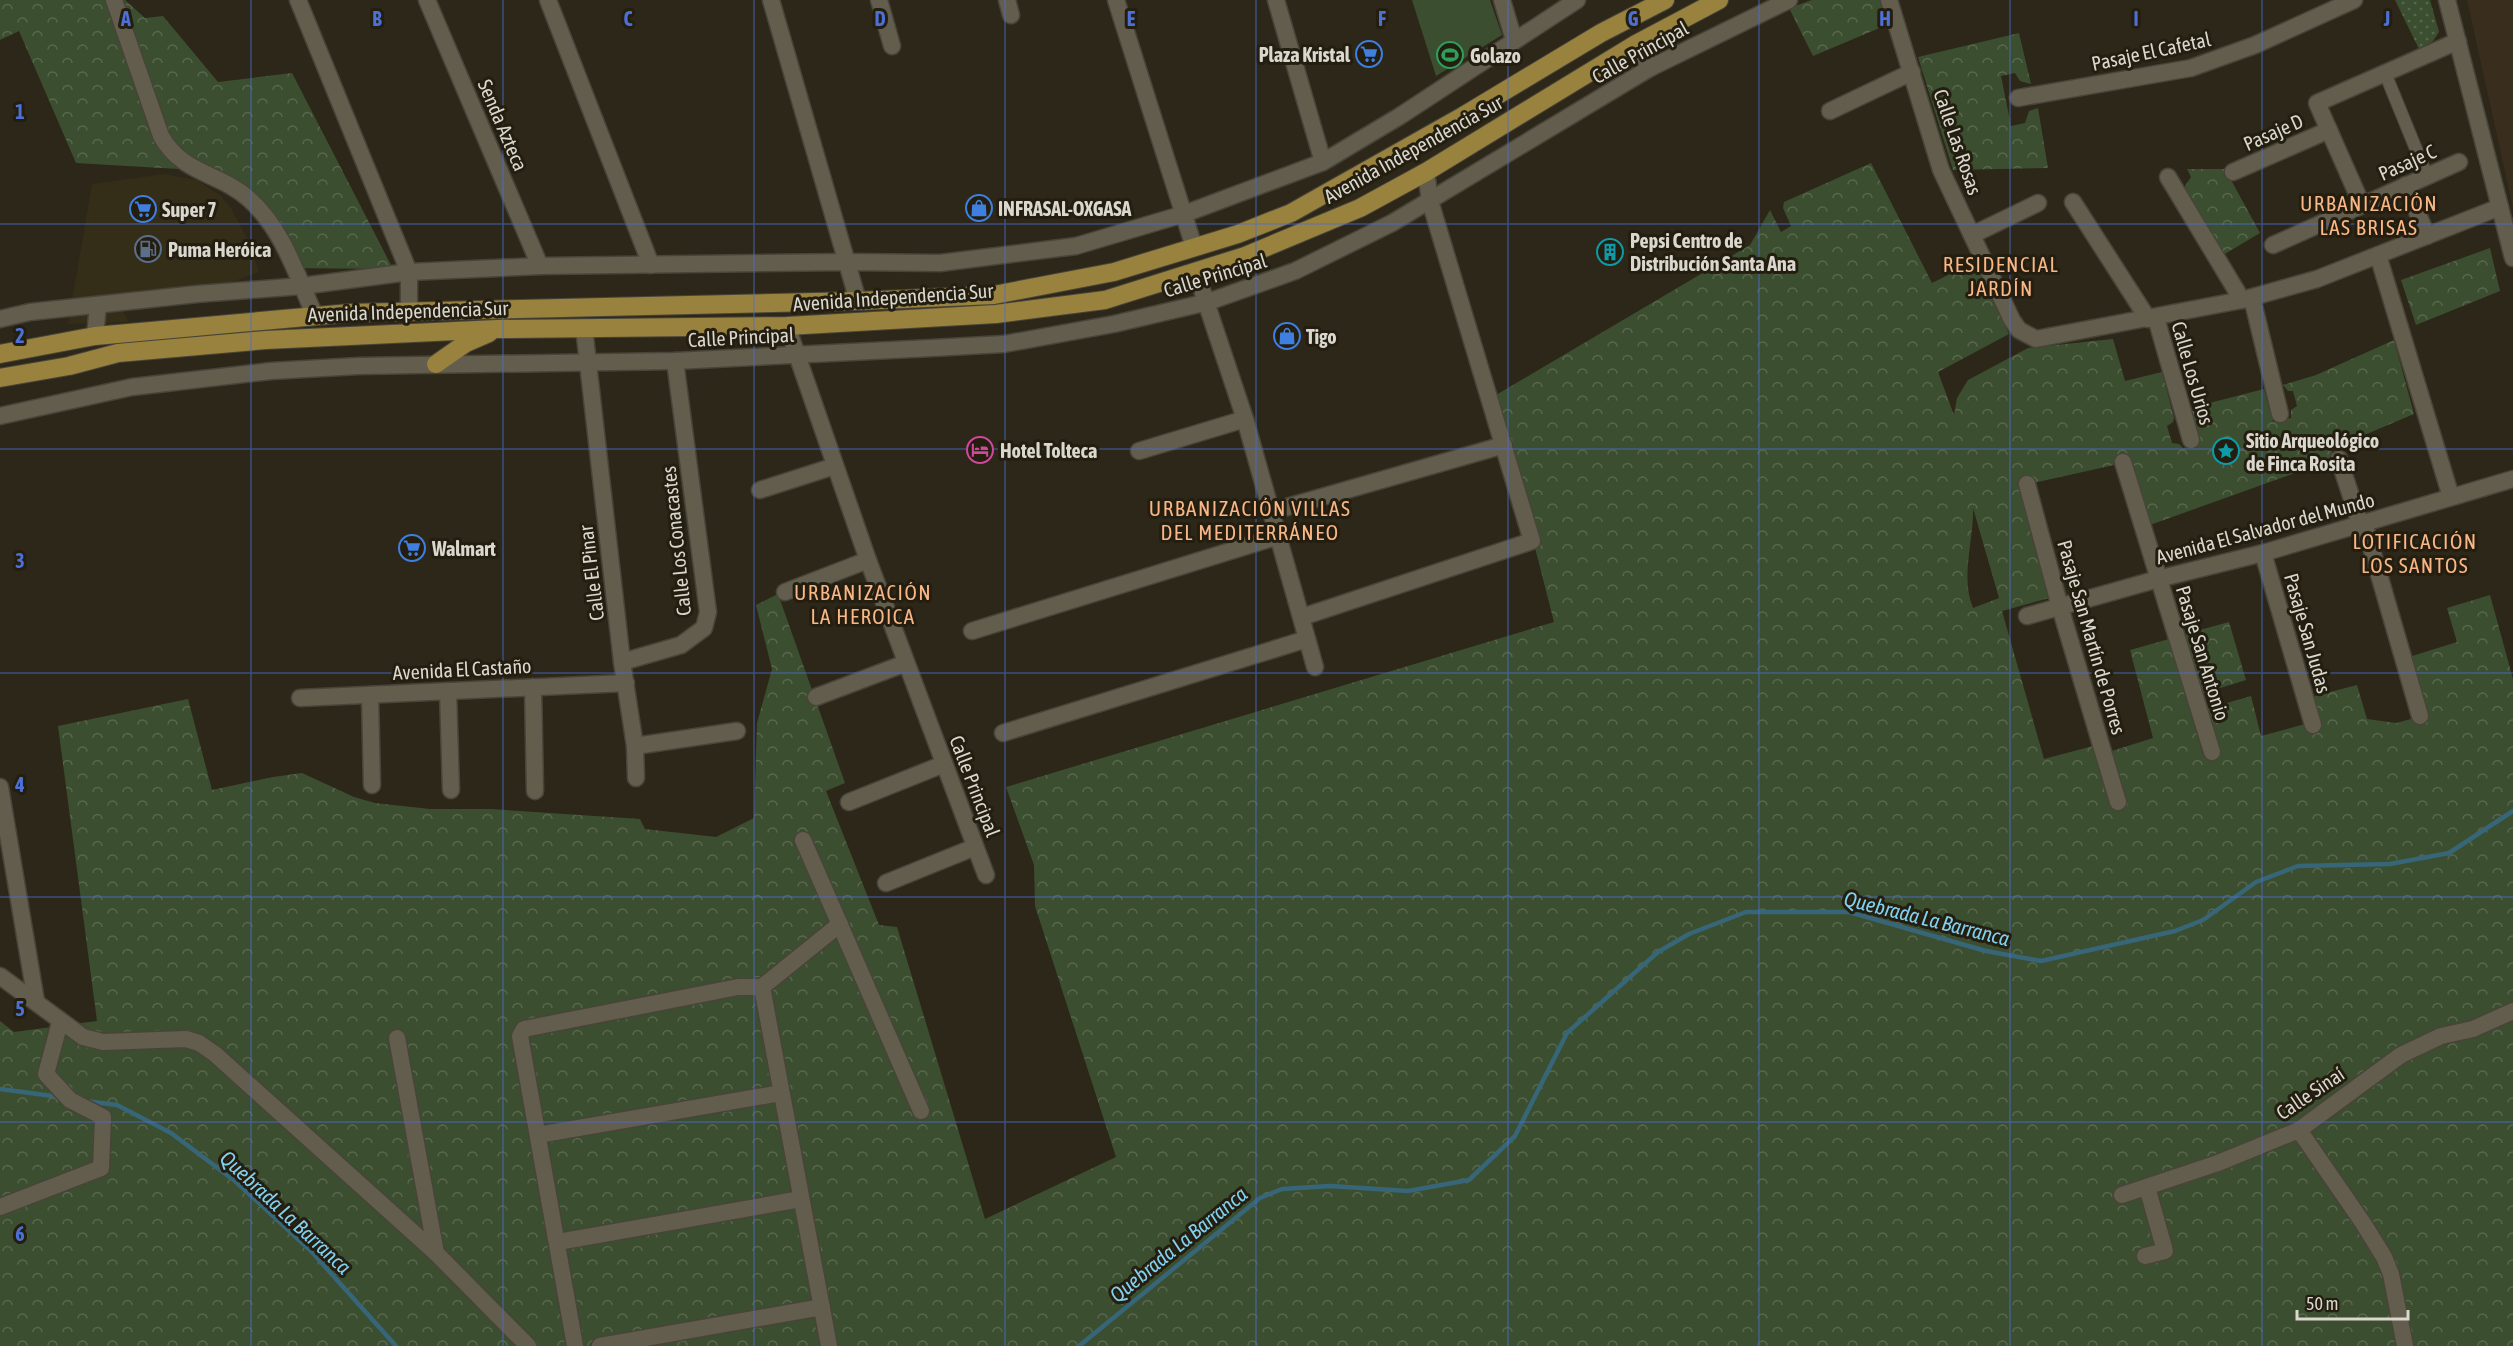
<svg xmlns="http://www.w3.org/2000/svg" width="2513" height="1346" viewBox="0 0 2513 1346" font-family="'Asap Condensed',sans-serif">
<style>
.built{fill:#342d18}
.education{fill:#392d1e}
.grass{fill:url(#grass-dots)}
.forest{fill:url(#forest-crowns);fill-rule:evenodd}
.park{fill:#3c4e30}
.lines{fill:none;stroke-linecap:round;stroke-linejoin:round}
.stream{stroke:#376679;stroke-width:4.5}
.pedestrian-casing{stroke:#484439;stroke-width:14}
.minor-casing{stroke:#484439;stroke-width:19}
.trunk-casing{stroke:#484439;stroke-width:20}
.pedestrian{stroke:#625d4d;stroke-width:12}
.minor{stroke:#625d4d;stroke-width:16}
.trunk{stroke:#98823e;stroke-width:18}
.grid{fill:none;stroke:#4c70d6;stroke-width:1.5;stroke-opacity:0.55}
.labels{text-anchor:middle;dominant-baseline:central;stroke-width:6;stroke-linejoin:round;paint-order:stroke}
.street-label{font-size:20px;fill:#dad7ce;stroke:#231e10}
.poi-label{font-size:20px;font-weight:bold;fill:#dad7ce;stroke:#231e10;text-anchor:start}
.neighbourhood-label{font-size:21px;letter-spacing:1.5px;fill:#f9b686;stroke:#231e10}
.water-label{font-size:21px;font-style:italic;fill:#81d0f0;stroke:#231e10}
.grid-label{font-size:20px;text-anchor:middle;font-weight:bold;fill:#4c70d6;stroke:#231e10;stroke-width:6;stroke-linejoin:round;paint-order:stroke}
</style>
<defs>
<pattern id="grass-dots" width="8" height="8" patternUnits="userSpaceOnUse" patternTransform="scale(1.5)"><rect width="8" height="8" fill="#3c4e30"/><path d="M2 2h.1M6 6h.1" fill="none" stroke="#58674d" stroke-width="1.8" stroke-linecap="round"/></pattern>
<pattern id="forest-crowns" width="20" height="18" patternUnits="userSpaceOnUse" patternTransform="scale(1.5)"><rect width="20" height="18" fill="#3c4e30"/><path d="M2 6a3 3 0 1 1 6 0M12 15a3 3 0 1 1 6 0" fill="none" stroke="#58674d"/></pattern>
</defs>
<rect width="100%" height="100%" fill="#2c2719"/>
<path class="built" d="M 164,174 L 197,180 L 221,196 L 231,208 L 247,238 L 259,272 L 208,291 L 123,305 L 122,310 L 129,322 L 68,324 L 92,184 Z"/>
<path class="education" d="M 2467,0 L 2513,0 L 2513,208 Z"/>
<path class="grass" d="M 2395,0 L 2430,0 L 2439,32 L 2433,41 L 2419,49 Z"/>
<g class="forest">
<path d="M 0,0 L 125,0 L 145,18 L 163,16 L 218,82 L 292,73 L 393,269 L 284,268 C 284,226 216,178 179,169 L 76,163 L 19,31 L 0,40 Z"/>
<path d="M 1812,0 L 1881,0 L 1889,24 L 1813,56 L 1789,8 Z"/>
<path d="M 2019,33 L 2031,84 L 2020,81 L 2015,73 L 2001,76 L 2011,126 L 2025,123 L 2029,111 L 2038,108 L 2048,168 L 1953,170 L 1918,57 Z"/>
<path d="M 1871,163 L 1932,283 L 1974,262 L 2009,334 L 1938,372 L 1954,415 L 1957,398 L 1968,380 L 2028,348 L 2113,339 L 2125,381 L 2162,372 L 2174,418 L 2173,422 L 2167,426 L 2172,443 L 2179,444 L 2183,448 L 2199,444 L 2190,408 L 2264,389 L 2273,422 L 2291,418 L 2291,410 L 2297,406 L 2293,391 L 2288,391 L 2283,385 L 2316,375 L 2394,340 L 2414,414 L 2331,449 L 2334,459 L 2150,525 L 2132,461 L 2020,486 L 2049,598 L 2002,611 L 2044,759 L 2093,746 L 2108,799 L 2125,798 L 2112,751 L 2153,738 L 2130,650 L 2169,639 L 2203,755 L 2218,750 L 2206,709 L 2251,696 L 2261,736 L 2305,724 L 2311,697 L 2357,685 L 2367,719 L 2396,723 L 2426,715 L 2409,657 L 2457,642 L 2447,608 L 2490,595 L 2513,679 L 2513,1346 L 0,1346 L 0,1021 L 14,1032 L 97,1021 L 58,726 L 188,699 L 212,790 L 273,777 L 302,773 L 354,797 L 375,803 L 430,809 L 490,809 L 640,819 L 645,829 L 716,837 L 754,818 L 757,723 L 772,669 L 756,605 L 778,594 L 845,783 L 826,791 L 879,925 L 897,927 L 985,1219 L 1116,1157 L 1035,906 L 1034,865 L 1006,787 L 1554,622 L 1496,395 L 1750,245 L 1770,210 L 1781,232 L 1791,226 L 1783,208 L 1784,202 ZM 1973,508 L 1999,598 L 1973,608 C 1960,576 1974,541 1973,508 Z"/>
<path d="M 2187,169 L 2225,169 L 2260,233 L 2223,255 L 2186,192 L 2185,186 L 2191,177 Z"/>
<path d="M 2490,248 L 2500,291 L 2416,325 L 2401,280 Z"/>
<path d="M 2229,622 L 2246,680 L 2201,694 L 2185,634 Z"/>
</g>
<path class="park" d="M 1412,0 L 1490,0 L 1502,35 L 1436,76 Z"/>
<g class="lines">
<g class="stream">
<path d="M 0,1089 L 60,1097"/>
<path d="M 86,1101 L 117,1105 L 171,1133 L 235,1181 L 311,1251 L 396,1346"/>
<path d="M 1079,1346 L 1260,1198 L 1282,1189 L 1330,1186 L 1408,1191 L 1469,1180 L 1515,1136 L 1567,1033 L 1658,952 L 1689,934 L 1746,912 L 1849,912 L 1986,951 L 2041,961 L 2175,931 L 2203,920 L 2256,882 L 2298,866 L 2390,864 L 2449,853 L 2513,811"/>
</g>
<defs>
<path id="pedestrian" d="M 2385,73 L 2427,176"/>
<g id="minor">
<path d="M 114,0 L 161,136 C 183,175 219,172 249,199 C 283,229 297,276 315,316"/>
<path d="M 298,0 L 409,272 L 409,311"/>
<path d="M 427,0 L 540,266"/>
<path d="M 548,0 L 651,265"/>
<path d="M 771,0 L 858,301"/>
<path d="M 879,0 L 892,46"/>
<path d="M 1007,0 L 1011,15"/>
<path d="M 1116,0 L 1194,247"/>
<path d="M 1276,0 L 1323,162"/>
<path d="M 1502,0 L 1514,40"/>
<path d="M 1889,0 L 1941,170 L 2012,320 L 2019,330 L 2036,339 L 2242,300 L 2317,279 L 2500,207"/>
<path d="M 2447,0 L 2513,258"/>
<path d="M 1636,44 L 1650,68"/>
<path d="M 2018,98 L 2191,68 L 2255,45 L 2354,0"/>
<path d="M 1830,111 L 1912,72"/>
<path d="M 2233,172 L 2329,130"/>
<path d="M 2168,177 L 2242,300"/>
<path d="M 2406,185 L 2427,236"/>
<path d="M 2073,202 L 2148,319"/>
<path d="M 2362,205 L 2317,103 L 2458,41"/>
<path d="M 1972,235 L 2038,203"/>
<path d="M 2273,245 L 2459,162"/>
<path d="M 2378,255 L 2451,497"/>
<path d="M 1196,272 L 1245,419 L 1315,667"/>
<path d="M 2252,298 L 2280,414"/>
<path d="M 2156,318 L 2191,440"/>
<path d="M 0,319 L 30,312 L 197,294 L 302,286 L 409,272 L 540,266 L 848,262 L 940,263 L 1076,246 L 1184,214 L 1323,162 L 1400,116 L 1577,0"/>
<path d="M 787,326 L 868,560 L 986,875"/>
<path d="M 584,328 L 622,662 L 635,746 L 636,778"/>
<path d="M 95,336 L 98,305"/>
<path d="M 0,416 L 132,387 L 271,371 L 358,366 L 675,361 L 932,348 L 1004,344 L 1114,324 L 1208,302 L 1295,271 L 1392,223 L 1650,68 L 1789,0"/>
<path d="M 1139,451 L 1245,419"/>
<path d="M 2339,459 L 2360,524"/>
<path d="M 2123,462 L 2212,752"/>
<path d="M 2027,484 L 2060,607 L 2118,802"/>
<path d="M 760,490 L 835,466"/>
<path d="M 1273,511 L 1504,445"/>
<path d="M 2364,523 L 2420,716"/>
<path d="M 2263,553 L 2313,725"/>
<path d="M 785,592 L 868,560"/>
<path d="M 2027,616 L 2158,579 L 2263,553 L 2513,479"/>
<path d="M 1302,617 L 1532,541 L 1430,201 L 1426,172"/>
<path d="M 972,631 L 1279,536"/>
<path d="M 622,662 L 681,645 L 704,628 L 708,612 L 675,361"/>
<path d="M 533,687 L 535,791"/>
<path d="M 448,691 L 451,790"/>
<path d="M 370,695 L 372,785"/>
<path d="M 816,697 L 906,663"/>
<path d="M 300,698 L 626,683"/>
<path d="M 1003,733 L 1307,639"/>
<path d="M 635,746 L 737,731"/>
<path d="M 0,787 L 36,1001"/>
<path d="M 849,802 L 944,764"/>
<path d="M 803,840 L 921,1111"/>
<path d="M 886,883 L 975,847"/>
<path d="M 0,976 L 83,1037 L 103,1042 L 186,1039 L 199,1043 L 215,1054 L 436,1253 L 528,1346"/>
<path d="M 762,987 L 829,1346"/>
<path d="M 397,1038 L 436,1253"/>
<path d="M 2299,1130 L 2363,1223 L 2384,1257 L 2391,1274 L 2405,1346"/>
<path d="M 538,1135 L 781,1093"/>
<path d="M 2122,1195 L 2218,1163 L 2299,1130 L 2401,1055 L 2441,1036 L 2473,1029 L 2513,1011"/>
<path d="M 0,1207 L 101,1168 L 103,1117 L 70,1100 L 46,1074 L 60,1022"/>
<path d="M 558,1242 L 801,1199"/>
<path d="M 2145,1256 L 2165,1251 L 2147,1187"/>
<path d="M 575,1346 L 520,1036 L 524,1029 L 738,987 L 762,987 L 840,924"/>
<path d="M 600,1346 L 822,1307"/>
</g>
<g id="trunk">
<path d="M 0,354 L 95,336 L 350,313 L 858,301 L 994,295 L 1114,272 L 1238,234 L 1291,213 L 1463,116 L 1601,33 L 1665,0"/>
<path d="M 436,364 L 466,343 L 489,333"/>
<path d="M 0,378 L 69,366 L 118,353 L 266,340 L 498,329 L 787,326 L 996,314 L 1105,300 L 1245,256 L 1360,208 L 1426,172 L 1636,44 L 1719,0"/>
</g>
</defs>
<use href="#pedestrian" class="pedestrian-casing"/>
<use href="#minor" class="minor-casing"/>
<use href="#trunk" class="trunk-casing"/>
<use href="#pedestrian" class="pedestrian"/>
<use href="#minor" class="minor"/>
<use href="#trunk" class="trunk"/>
</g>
<path class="grid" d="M 251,0 L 251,1346M 503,0 L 503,1346M 754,0 L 754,1346M 1005,0 L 1005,1346M 1256,0 L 1256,1346M 1508,0 L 1508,1346M 1759,0 L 1759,1346M 2010,0 L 2010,1346M 2262,0 L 2262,1346M 0,224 L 2513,224M 0,449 L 2513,449M 0,673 L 2513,673M 0,897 L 2513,897M 0,1122 L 2513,1122"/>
<defs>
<symbol id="supermarket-ring" viewBox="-11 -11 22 22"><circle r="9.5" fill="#231e10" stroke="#3f7fe0" stroke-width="1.5"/><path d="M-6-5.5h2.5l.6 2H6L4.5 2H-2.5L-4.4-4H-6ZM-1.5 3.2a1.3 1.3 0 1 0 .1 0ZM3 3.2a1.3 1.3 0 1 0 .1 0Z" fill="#3f7fe0"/></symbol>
<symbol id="stadium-ring" viewBox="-11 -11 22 22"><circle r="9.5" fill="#231e10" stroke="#2e9e5b" stroke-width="1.5"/><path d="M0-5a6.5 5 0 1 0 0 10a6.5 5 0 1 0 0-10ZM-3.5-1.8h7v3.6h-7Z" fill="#2e9e5b"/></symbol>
<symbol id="shop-ring" viewBox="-11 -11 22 22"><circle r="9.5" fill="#231e10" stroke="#3f7fe0" stroke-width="1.5"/><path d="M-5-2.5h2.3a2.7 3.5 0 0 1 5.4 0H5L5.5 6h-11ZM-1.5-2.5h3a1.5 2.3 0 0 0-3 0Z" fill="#3f7fe0"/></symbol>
<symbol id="fuel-ring" viewBox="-11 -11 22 22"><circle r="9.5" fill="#231e10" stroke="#5c6f8a" stroke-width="1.5"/><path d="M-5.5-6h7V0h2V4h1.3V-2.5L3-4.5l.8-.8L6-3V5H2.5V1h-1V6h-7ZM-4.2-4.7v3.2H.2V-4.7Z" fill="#5c6f8a"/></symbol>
<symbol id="building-ring" viewBox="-11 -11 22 22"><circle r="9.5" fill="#231e10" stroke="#0f9aa8" stroke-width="1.5"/><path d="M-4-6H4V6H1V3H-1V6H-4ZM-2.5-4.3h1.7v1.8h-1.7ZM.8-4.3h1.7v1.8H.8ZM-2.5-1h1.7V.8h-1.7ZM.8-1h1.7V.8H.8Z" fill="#0f9aa8"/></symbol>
<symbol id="hotel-ring" viewBox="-11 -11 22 22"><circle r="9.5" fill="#231e10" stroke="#d1479c" stroke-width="1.5"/><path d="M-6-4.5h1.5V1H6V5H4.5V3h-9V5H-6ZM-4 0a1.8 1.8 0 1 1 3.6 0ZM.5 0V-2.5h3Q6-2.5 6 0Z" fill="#d1479c"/></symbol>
<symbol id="sight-ring" viewBox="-11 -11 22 22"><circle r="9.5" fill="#231e10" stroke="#0f9aa8" stroke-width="1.5"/><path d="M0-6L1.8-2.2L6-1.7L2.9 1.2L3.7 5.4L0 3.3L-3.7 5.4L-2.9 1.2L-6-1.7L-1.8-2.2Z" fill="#0f9aa8"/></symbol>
</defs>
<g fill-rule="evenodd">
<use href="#supermarket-ring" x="1354" y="39" width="30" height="30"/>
<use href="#stadium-ring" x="1435" y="40" width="30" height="30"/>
<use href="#shop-ring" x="964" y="193" width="30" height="30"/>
<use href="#supermarket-ring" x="128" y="194" width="30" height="30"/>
<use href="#fuel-ring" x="133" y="234" width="30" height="30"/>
<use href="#building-ring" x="1595" y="237" width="30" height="30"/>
<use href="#shop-ring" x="1272" y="321" width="30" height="30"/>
<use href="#hotel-ring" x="965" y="435" width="30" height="30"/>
<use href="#sight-ring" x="2211" y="436" width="30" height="30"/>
<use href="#supermarket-ring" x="397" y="533" width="30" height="30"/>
</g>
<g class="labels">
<g class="street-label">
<text transform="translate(2151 51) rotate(-12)">Pasaje El Cafetal</text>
<text transform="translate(1640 52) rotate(-29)">Calle Principal</text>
<text transform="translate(503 125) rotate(67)">Senda Azteca</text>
<text transform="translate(2273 132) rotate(-24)">Pasaje D</text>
<text transform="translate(1958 142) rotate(71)">Calle Las Rosas</text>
<text transform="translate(1413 149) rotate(-29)">Avenida Independencia Sur</text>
<text transform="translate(2407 162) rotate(-24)">Pasaje C</text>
<text transform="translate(1215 275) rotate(-17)">Calle Principal</text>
<text transform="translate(893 297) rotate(-4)">Avenida Independencia Sur</text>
<text transform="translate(408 311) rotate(-2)">Avenida Independencia Sur</text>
<text transform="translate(741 337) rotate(-3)">Calle Principal</text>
<text transform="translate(2193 373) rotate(74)">Calle Los Urios</text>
<text transform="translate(2265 528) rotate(-15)">Avenida El Salvador del Mundo</text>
<text transform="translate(676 541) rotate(-96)">Calle Los Conacastes</text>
<text transform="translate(591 573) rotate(-97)">Calle El Pinar</text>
<text transform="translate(2308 633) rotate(74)">Pasaje San Judas</text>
<text transform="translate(2092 637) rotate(74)">Pasaje San Martín de Porres</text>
<text transform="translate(2203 653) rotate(73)">Pasaje San Antonio</text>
<text transform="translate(462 669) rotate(-3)">Avenida El Castaño</text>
<text transform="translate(975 786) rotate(69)">Calle Principal</text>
<text transform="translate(2310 1093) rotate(-34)">Calle Sinaí</text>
</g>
<g class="poi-label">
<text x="1350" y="54" text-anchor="end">Plaza Kristal</text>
<text x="1470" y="55">Golazo</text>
<text x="998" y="208">INFRASAL-OXGASA</text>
<text x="162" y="209">Super 7</text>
<text x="1630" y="240">Pepsi Centro de<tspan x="1630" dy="23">Distribución Santa Ana</tspan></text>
<text x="168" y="249">Puma Heróica</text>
<text x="1306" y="336">Tigo</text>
<text x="2246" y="440">Sitio Arqueológico<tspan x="2246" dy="23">de Finca Rosita</tspan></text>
<text x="1000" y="450">Hotel Tolteca</text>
<text x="432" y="548">Walmart</text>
</g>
<g class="neighbourhood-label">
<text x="2369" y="203">URBANIZACIÓN<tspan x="2369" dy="24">LAS BRISAS</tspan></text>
<text x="2001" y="264">RESIDENCIAL<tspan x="2001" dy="24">JARDÍN</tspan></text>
<text x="1250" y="508">URBANIZACIÓN VILLAS<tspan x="1250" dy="24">DEL MEDITERRÁNEO</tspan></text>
<text x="2415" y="541">LOTIFICACIÓN<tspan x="2415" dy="24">LOS SANTOS</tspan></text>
<text x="863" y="592">URBANIZACIÓN<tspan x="863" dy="24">LA HEROICA</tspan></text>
</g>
<g class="water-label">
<text transform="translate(1927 918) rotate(14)">Quebrada La Barranca</text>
<text transform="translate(286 1212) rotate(43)">Quebrada La Barranca</text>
<text transform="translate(1178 1244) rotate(-39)">Quebrada La Barranca</text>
</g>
</g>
<g class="grid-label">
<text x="126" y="26">A</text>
<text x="377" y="26">B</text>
<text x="628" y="26">C</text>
<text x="880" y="26">D</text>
<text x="1131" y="26">E</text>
<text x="1382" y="26">F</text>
<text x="1633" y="26">G</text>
<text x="1885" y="26">H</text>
<text x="2136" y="26">I</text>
<text x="2387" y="26">J</text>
<text x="20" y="119">1</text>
<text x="20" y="343">2</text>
<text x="20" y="568">3</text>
<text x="20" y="792">4</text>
<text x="20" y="1016">5</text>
<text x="20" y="1241">6</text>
</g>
<path d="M2297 1310v9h111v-9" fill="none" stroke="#dad7ce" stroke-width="3"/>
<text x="2306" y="1310" font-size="18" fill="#dad7ce" stroke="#231e10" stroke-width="4.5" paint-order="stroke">50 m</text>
</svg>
